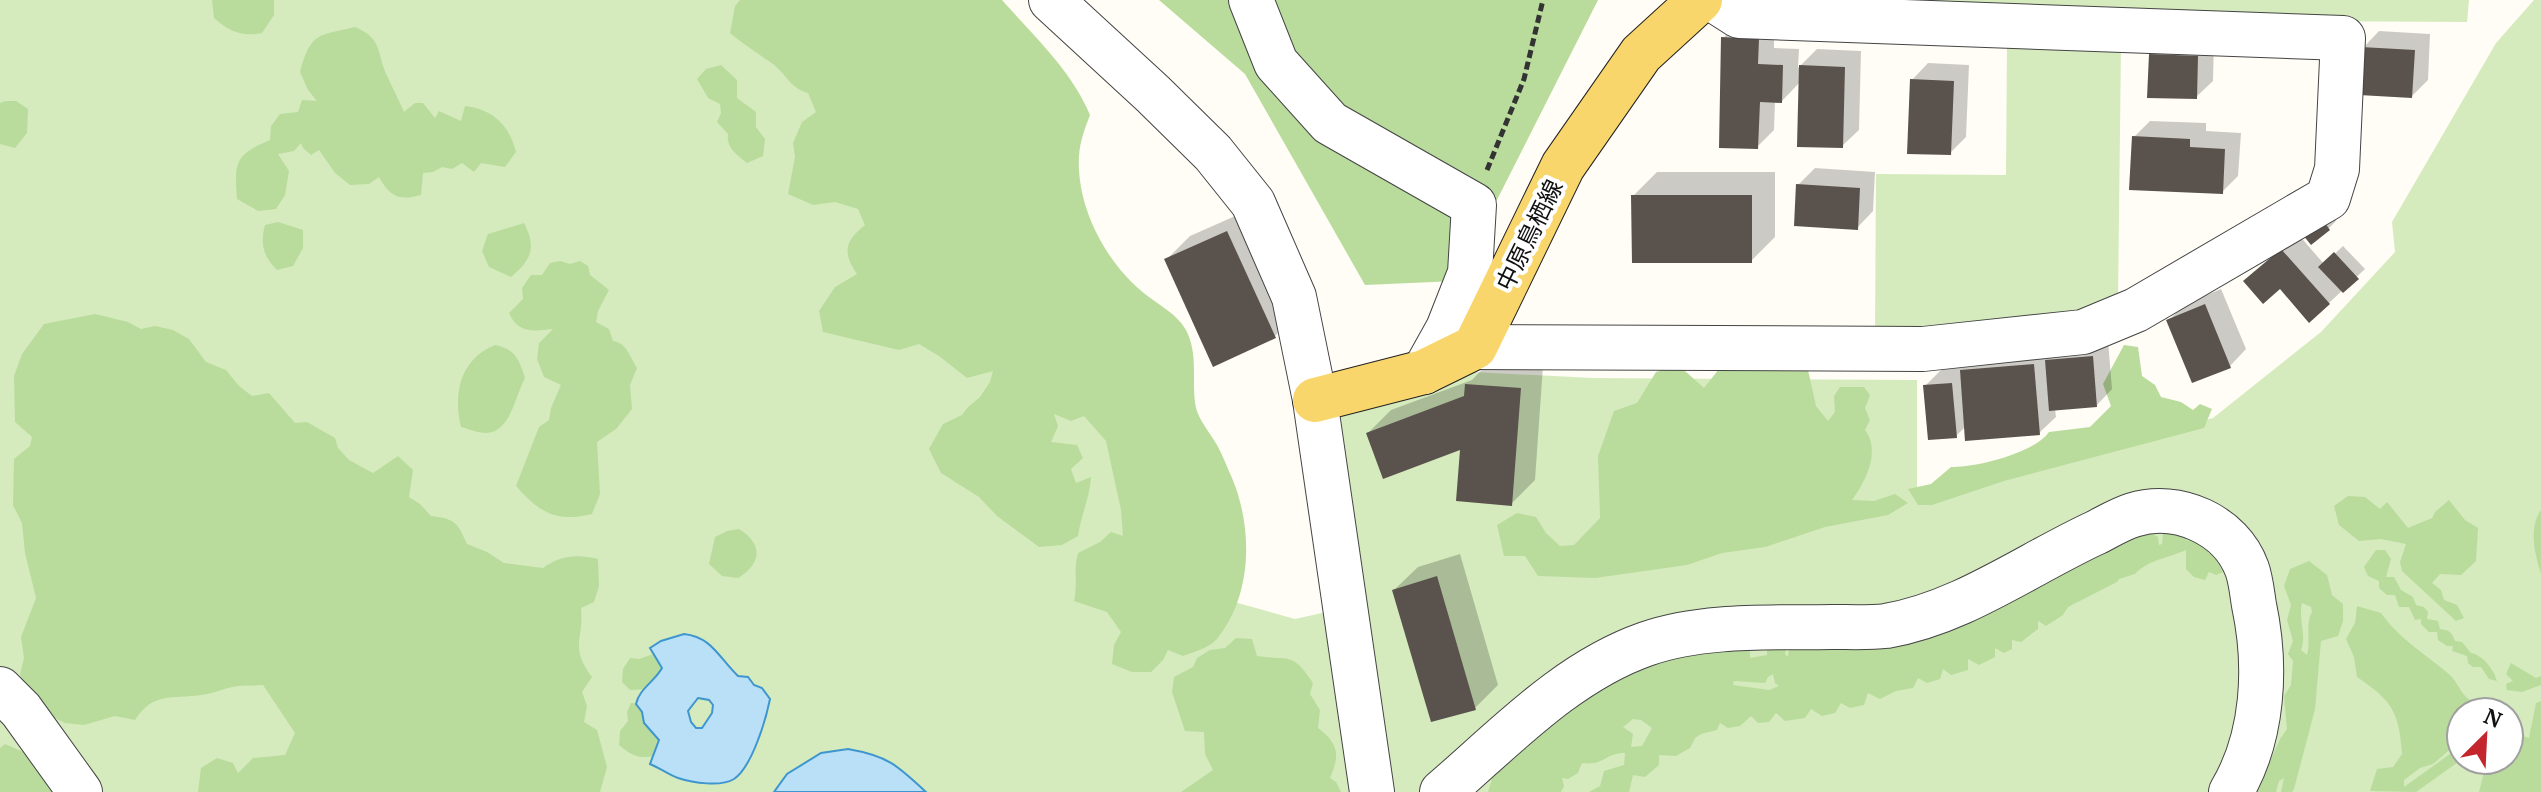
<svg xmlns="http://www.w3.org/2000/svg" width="2541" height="792" viewBox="0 0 2541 792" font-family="'PT Serif','Noto Sans JP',serif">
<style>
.green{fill:#d5ebbd;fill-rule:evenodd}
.forest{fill:#b9dc9c;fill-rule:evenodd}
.water{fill:#b9e0f7;stroke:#3f96cf;stroke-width:2;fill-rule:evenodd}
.shadow{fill:#0003}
.building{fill:#5a524d}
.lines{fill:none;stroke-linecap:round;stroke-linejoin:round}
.minor-casing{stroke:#444;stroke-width:46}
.major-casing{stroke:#222;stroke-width:46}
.path{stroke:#333;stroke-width:5;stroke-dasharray:8 4;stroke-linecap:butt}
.minor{stroke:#fff;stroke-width:44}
.major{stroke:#f9d66b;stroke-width:44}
.labels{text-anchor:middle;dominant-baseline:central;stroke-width:8;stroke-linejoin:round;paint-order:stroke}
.street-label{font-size:24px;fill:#111;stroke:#fff}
</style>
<rect width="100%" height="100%" fill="#fffdf5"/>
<g class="green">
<path d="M 0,0 L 876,0 L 1202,593 L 1295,619 L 1362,604 L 1337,411 L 1472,372 L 1593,378 L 1917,380 L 1917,496 L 2213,418 L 2321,332 L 2395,252 L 2392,222 L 2496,43 L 2534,0 L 2541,0 L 2541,792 L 0,792 ZM 2461,712 L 2509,712 L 2509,760 L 2461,760 Z"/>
<path d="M 1767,0 L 2469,0 L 2467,22 L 2292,21 Z"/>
<path d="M 2007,43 L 2121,44 L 2118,300 L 2062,316 L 1875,337 L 1876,174 L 2006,175 Z"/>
</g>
<g class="forest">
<path d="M 212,0 L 274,0 L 274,15 L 262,33 C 242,37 230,32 214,18 Z"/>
<path d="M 740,0 L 1002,0 C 1033,35 1072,71 1090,115 C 1085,128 1080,141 1079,156 C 1076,207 1106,263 1145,294 C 1160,306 1176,313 1186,330 C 1199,355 1191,382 1196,408 C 1199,420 1210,433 1217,445 C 1223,456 1227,467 1232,478 C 1253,528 1253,596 1216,640 C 1209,648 1193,652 1183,656 L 1168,650 L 1163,660 L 1151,672 L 1132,672 L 1112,664 L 1114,645 L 1121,632 L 1107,612 L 1074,601 C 1078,583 1073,571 1078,553 L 1100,542 L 1111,532 L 1123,536 L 1121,510 L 1106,441 L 1084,416 L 1071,421 L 1054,414 L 1058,426 L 1051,442 L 1077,445 L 1083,458 L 1071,469 L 1076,483 L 1091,477 C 1090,497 1081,515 1078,536 L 1062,545 L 1039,547 L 997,516 L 979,497 L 941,473 L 929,449 L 943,424 L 962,415 L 968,407 L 980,397 L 990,382 L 993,371 L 967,378 L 939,356 L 919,344 L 899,350 L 823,332 L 819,311 L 835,287 L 857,274 C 842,252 845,241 865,225 L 858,209 L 835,202 L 813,205 L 788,194 L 795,157 L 793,143 L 802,122 L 816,112 L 808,93 C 790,88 787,75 773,64 C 759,54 744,45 730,33 L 735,6 Z"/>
<path d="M 1159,0 L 1598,0 L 1456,281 L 1365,285 L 1245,74 Z"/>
<path d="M 355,27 C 384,39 376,54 388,78 C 393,89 399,100 404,112 L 415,103 L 423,103 L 435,118 L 439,111 L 461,121 L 465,106 C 493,109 509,125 516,152 L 505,167 L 481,163 L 474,172 L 462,163 L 452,169 L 442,167 L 433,172 L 423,173 L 421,195 C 399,201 390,197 379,177 L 369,184 L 350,185 L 335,173 L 319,150 L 311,155 L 303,148 L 301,143 L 294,151 L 278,154 L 289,171 L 285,195 L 276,209 L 258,211 L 237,199 C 234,162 235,155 270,140 L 271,126 L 280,114 L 298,112 L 302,100 L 317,101 L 308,90 L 300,72 C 311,31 319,36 355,27 Z"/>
<path d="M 721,65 L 737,80 L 737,98 L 756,112 L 756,127 L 765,139 L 763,156 L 747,163 C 737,155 726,148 728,134 L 717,122 L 721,113 L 720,104 L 708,98 L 697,79 L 706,69 Z"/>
<path d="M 6,101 L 16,101 L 28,109 L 27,133 L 15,148 L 0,144 L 0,103 Z"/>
<path d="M 278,222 L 303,230 L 303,248 L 293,266 L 277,270 C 263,256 260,244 265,225 Z"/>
<path d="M 524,223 C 537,248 531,260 511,277 L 489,267 L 482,251 L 488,234 Z"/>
<path d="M 560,261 L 570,264 L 580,261 L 588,266 L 590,275 L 609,290 L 598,311 L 596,322 L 609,329 L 613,341 C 627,343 630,357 637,368 L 630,385 L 632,409 L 616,429 L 597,442 L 600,494 L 592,514 C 556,523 539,512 516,486 L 539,427 L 549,420 L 551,408 L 561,385 L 544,377 L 537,359 L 539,343 L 553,329 C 534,331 518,334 509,313 L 523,299 L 522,288 L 531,275 L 542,275 L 550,263 Z"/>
<path d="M 95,314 L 128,322 L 141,329 L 155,326 L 173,330 L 189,339 L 206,362 L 226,370 L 239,386 L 252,396 L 269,393 L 295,423 L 307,422 L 335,438 L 338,448 L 349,460 L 373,473 L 398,456 L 413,470 L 409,497 L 420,504 L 431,516 C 456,519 457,522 467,544 L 487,552 L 504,563 L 543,568 C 561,555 577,554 598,559 L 599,586 L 594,602 L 581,608 C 584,641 569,646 592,677 L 582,692 L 587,706 L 584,722 L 597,730 L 607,767 L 600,792 L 198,792 L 201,768 L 217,758 L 233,763 L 238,773 L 253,758 L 285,755 L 295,733 L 263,685 C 254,686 247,685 238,686 C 226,687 214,694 201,695 C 172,699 153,692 135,720 L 115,716 L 84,725 L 65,723 L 43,712 L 32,700 L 20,675 L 24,658 L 21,637 L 36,598 L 25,553 L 22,523 L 13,505 L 14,459 L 30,446 L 32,437 L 15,422 L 14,376 L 22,354 L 44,324 Z"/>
<path d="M 495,345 C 515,349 519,359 525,378 C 515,396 511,432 486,433 C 479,433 468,429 461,427 C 453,394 460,359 495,345 Z"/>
<path d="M 2124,345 L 2138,347 L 2142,376 L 2155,385 L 2161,397 L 2181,402 L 2193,410 L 2200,404 L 2212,409 L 2204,428 L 2004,481 L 1932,505 L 1918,505 L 1908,489 L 1931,484 L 1951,467 C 1975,468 2035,453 2049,432 L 2090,427 L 2111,406 L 2103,384 Z"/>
<path d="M 1672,367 L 1685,371 L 1704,388 L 1719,369 L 1808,370 L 1816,406 L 1828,421 L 1835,412 L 1834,396 L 1840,387 L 1864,387 L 1870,395 L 1865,408 L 1870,420 L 1865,430 C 1881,451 1866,481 1852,500 L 1874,501 L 1895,494 L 1908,503 L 1888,515 L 1825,527 L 1765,547 L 1722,553 L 1687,565 L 1595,578 L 1538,576 L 1525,556 L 1504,556 L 1497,525 L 1517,513 L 1536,517 L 1546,533 L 1560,546 L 1574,545 L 1600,518 L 1598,456 L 1614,411 L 1637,403 L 1656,372 Z"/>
<path d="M 2348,496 L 2365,497 L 2380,509 L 2387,502 L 2408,528 L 2432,518 L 2435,512 L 2449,500 L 2465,520 L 2478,528 L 2476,561 L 2461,575 L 2440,574 L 2432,583 L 2441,590 L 2444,600 L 2457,605 L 2464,618 L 2456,621 L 2402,571 L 2400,562 L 2406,544 L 2381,539 L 2359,541 L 2339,525 L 2334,506 Z"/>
<path d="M 2541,510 L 2541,574 C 2535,555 2528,528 2541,510 Z"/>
<path d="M 739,529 C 763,544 762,563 738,578 L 722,576 L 709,564 L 715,537 L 727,531 Z"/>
<path d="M 2149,532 L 2158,537 L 2159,545 L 2162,544 L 2163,533 L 2183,534 L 2187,541 L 2203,537 L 2209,544 L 2208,553 L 2224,558 L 2226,571 L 2216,575 L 2209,572 L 2205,580 L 2194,577 L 2186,569 L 2186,550 C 2168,558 2148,560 2135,574 L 2119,579 L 2117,582 L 2068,607 L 2063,615 L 2046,626 L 2038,621 L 2038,629 L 2021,642 L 2012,640 L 2012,649 L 2004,653 L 1995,648 L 1995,657 L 1979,665 L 1968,659 L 1968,670 L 1951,675 L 1943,669 L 1940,679 L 1927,683 L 1918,678 L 1913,688 L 1896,691 L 1880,699 L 1868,693 L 1864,705 L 1850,708 L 1841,703 L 1835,713 L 1822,716 L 1811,709 L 1805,718 L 1785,721 L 1776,713 L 1769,722 L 1758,723 L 1751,716 L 1740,726 L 1728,728 L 1720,723 L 1717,730 L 1701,734 L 1695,738 L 1690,748 L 1676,756 L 1659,755 L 1659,765 L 1645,777 L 1633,775 L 1629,792 L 1589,792 L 1600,786 L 1604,771 L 1624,765 L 1625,753 C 1604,753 1605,766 1582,763 L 1578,773 L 1568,779 L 1562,778 L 1564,786 L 1561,792 L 1488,792 L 1496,765 L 1513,748 L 1528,748 L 1526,739 L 1594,683 L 1690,648 L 1750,645 L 1750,658 L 1767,655 L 1767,646 L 1786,649 L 1785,655 L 1788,656 L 1790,642 L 1935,628 L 1943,633 L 1945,622 L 2056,572 L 2065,573 C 2079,558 2107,541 2128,541 L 2136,534 ZM 1773,674 L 1775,683 L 1779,686 L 1769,690 L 1733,685 L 1734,681 L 1765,683 L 1768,677 ZM 1633,719 L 1641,720 L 1652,728 L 1642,746 L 1631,747 L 1633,734 L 1623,727 Z"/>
<path d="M 2376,550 L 2385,550 L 2391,559 L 2386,577 L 2394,577 L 2401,590 L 2413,597 L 2416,605 L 2424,607 L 2428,612 L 2427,619 L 2438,621 L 2440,629 C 2449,630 2452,632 2455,641 L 2462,642 L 2471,653 C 2483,655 2494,670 2497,681 L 2489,679 L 2481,667 L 2473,667 L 2468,663 L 2467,656 L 2452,651 L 2453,646 L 2447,646 L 2438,640 L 2437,632 L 2429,632 L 2421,624 L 2421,619 L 2415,620 L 2409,607 L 2399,607 L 2395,595 L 2387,595 L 2379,588 L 2379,581 L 2368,576 L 2364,567 Z"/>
<path d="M 2309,561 L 2327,575 L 2332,595 L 2343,604 L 2343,621 L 2338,636 L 2321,641 L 2315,709 L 2294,789 L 2292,792 L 2281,792 L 2284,778 L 2279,781 L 2276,792 L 2256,792 L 2280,739 L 2287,729 L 2284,696 L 2291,685 L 2293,661 L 2288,654 L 2293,641 L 2287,620 L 2291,605 L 2284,586 L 2290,569 ZM 2302,603 L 2311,607 L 2312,612 C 2305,623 2311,642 2307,655 L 2301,650 C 2307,636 2298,619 2302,603 Z"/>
<path d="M 2357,606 L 2381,613 C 2399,639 2427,655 2451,676 C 2457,682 2460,691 2466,697 C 2469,700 2477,704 2482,707 L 2481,712 L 2461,712 L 2461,740 L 2433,764 L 2420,768 L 2404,780 L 2404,787 L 2461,746 L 2461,760 L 2416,792 L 2370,791 L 2377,769 L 2393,767 L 2402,754 C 2399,711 2392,701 2357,677 L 2354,657 L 2346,639 L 2355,623 Z"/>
<path d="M 1236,638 L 1252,639 L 1257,656 C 1290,661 1292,651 1313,683 L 1310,694 L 1320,710 L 1318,728 C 1339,744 1340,755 1330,778 L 1336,782 L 1341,792 L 1181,792 L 1213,770 L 1205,754 L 1204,732 L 1185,731 L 1172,692 L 1174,677 L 1193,667 L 1197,658 L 1210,650 L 1225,648 Z"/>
<path d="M 659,652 L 665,664 L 651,689 L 630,690 L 622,682 L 623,669 L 630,658 L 639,659 Z"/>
<path d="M 2511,663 L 2536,678 L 2541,676 L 2541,685 L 2522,692 L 2507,690 L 2506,684 L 2513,681 L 2506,674 Z"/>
<path d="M 2541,701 L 2541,792 L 2479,792 L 2487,760 L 2509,760 L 2509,735 L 2512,733 L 2529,738 L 2536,703 Z"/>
<path d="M 631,703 L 647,704 L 668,736 L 663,754 C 643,759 635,759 619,745 L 620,731 L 628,721 L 627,712 Z"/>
<path d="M 5,744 L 28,754 L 69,792 L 0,792 L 0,748 Z"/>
</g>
<g class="water">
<path d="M 684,634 C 712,637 719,658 738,676 L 748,677 L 754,685 L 762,688 L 770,699 C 766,719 752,767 734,779 C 721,787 693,783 678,778 C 669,775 660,768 650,764 L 659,740 L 644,723 L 642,712 L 636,704 C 639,689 655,681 662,668 L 650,648 L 661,641 ZM 698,698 L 709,700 L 713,705 L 712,713 L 702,728 L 696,728 L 691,722 L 688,711 Z"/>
<path d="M 848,749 C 888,756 897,765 926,792 L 774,792 L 787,774 L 821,753 Z"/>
</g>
<g class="shadow">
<path d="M 1740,22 L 1774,23 L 1774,48 L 1799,49 L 1798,68 L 1817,49 L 1861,51 L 1859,130 L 1842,146 L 1800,82 L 1782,101 L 1775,101 L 1774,130 L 1757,147 L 1723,38 Z"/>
<path d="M 2379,31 L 2430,34 L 2428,80 L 2412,96 L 2363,48 Z"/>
<path d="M 2167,38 L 2214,40 L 2213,81 L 2196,97 L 2151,55 Z"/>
<path d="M 1928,63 L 1969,65 L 1966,137 L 1950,153 L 1912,80 Z"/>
<path d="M 2150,121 L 2206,123 L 2206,131 L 2241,133 L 2238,176 L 2222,192 L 2134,137 Z"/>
<path d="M 1815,168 L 1875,172 L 1873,211 L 1857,228 L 1798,185 Z"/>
<path d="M 1657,172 L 1775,172 L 1775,237 L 1751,261 L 1633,196 Z"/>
<path d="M 1251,209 L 1298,313 L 1275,336 L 1166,260 L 1190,236 Z"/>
<path d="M 2327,209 L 2336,221 L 2328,229 L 2310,222 Z"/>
<path d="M 2298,234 L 2324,264 L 2343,246 L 2365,269 L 2329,303 L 2280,286 L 2246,282 Z"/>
<path d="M 2221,289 L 2246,349 L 2230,366 L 2169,320 L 2185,304 Z"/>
<path d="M 2108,341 L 2112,389 L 2096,406 L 2055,409 L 2056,417 L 2039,433 L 1966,426 L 1956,436 L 1925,386 L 1942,369 L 1965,367 L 1978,354 Z"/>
<path d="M 1490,361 L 1543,366 L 1535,480 L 1511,504 L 1462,447 L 1368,433 L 1391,410 L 1472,380 Z"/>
<path d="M 1460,554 L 1498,685 L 1475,708 L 1394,590 L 1418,567 Z"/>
</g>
<g class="building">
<path d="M 1721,37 L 1759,39 L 1758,64 L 1783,65 L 1782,103 L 1760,102 L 1758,149 L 1719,148 Z"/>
<path d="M 2361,47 L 2415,50 L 2412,98 L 2359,95 Z"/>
<path d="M 2149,54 L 2198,56 L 2197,99 L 2147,98 Z"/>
<path d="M 1799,65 L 1845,67 L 1843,148 L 1797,147 Z"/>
<path d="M 1910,79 L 1954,81 L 1951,155 L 1907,154 Z"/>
<path d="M 2132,136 L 2190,139 L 2190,147 L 2225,149 L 2223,194 L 2129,190 Z"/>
<path d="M 1796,184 L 1860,188 L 1858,230 L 1794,226 Z"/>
<path d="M 1631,195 L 1752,195 L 1752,263 L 1632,263 Z"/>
<path d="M 2319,215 L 2330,230 L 2311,245 L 2299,230 Z"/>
<path d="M 1227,231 L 1276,338 L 1213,367 L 1164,259 Z"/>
<path d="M 2281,249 L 2330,304 L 2309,323 L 2280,289 L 2263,304 L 2243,281 Z"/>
<path d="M 2334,252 L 2359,279 L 2343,293 L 2318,267 Z"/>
<path d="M 2205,304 L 2231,368 L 2192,383 L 2166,320 Z"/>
<path d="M 2093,356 L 2097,407 L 2049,411 L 2045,360 Z"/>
<path d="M 2034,364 L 2040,435 L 1965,441 L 1960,370 Z"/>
<path d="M 1952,383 L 1957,438 L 1928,440 L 1923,385 Z"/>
<path d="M 1465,384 L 1521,388 L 1512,506 L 1456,501 L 1460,450 L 1383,479 L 1366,433 L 1464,396 Z"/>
<path d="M 1437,576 L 1476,710 L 1431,722 L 1392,590 Z"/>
</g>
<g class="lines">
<defs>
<g id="minor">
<path d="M 1051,0 L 1153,94 L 1213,153 L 1253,203 L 1294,297 L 1315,400 L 1372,792"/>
<path d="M 1251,0 L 1276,63 L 1330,123 L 1474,205 L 1470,273 L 1448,329 L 1424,372"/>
<path d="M 1475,347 L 1923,349 L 2083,332 L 2136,310 L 2328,198 L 2337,169 L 2343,38 L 1739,16 L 1714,0"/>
<path d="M 0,689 L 21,710 L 80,792"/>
<path d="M 1442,792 C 1505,738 1566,672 1646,644 C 1703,624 1772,628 1832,627 C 1849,627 1869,628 1886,626 C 1962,613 2026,565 2095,533 C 2107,527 2120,519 2133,515 C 2178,501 2231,525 2247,569 C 2251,580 2252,593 2254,605 C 2267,666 2264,737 2231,792"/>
</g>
<path id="major" d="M 1315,400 L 1424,372 L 1475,347 L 1563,166 L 1641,54 L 1700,0"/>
</defs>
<use href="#minor" class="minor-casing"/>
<use href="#major" class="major-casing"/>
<path class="path" d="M 1487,170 L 1524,79 L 1543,0"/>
<use href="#minor" class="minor"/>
<use href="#major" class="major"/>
</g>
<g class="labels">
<g class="street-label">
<text transform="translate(1529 235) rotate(-64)">中原鳥栖線</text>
</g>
</g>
<g transform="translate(2485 736) rotate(24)"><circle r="38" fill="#ffffff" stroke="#a0a0a0" stroke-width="2"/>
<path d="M0-6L14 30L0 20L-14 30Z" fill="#c4262e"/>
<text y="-12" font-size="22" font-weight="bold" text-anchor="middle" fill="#111111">N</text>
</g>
</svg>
